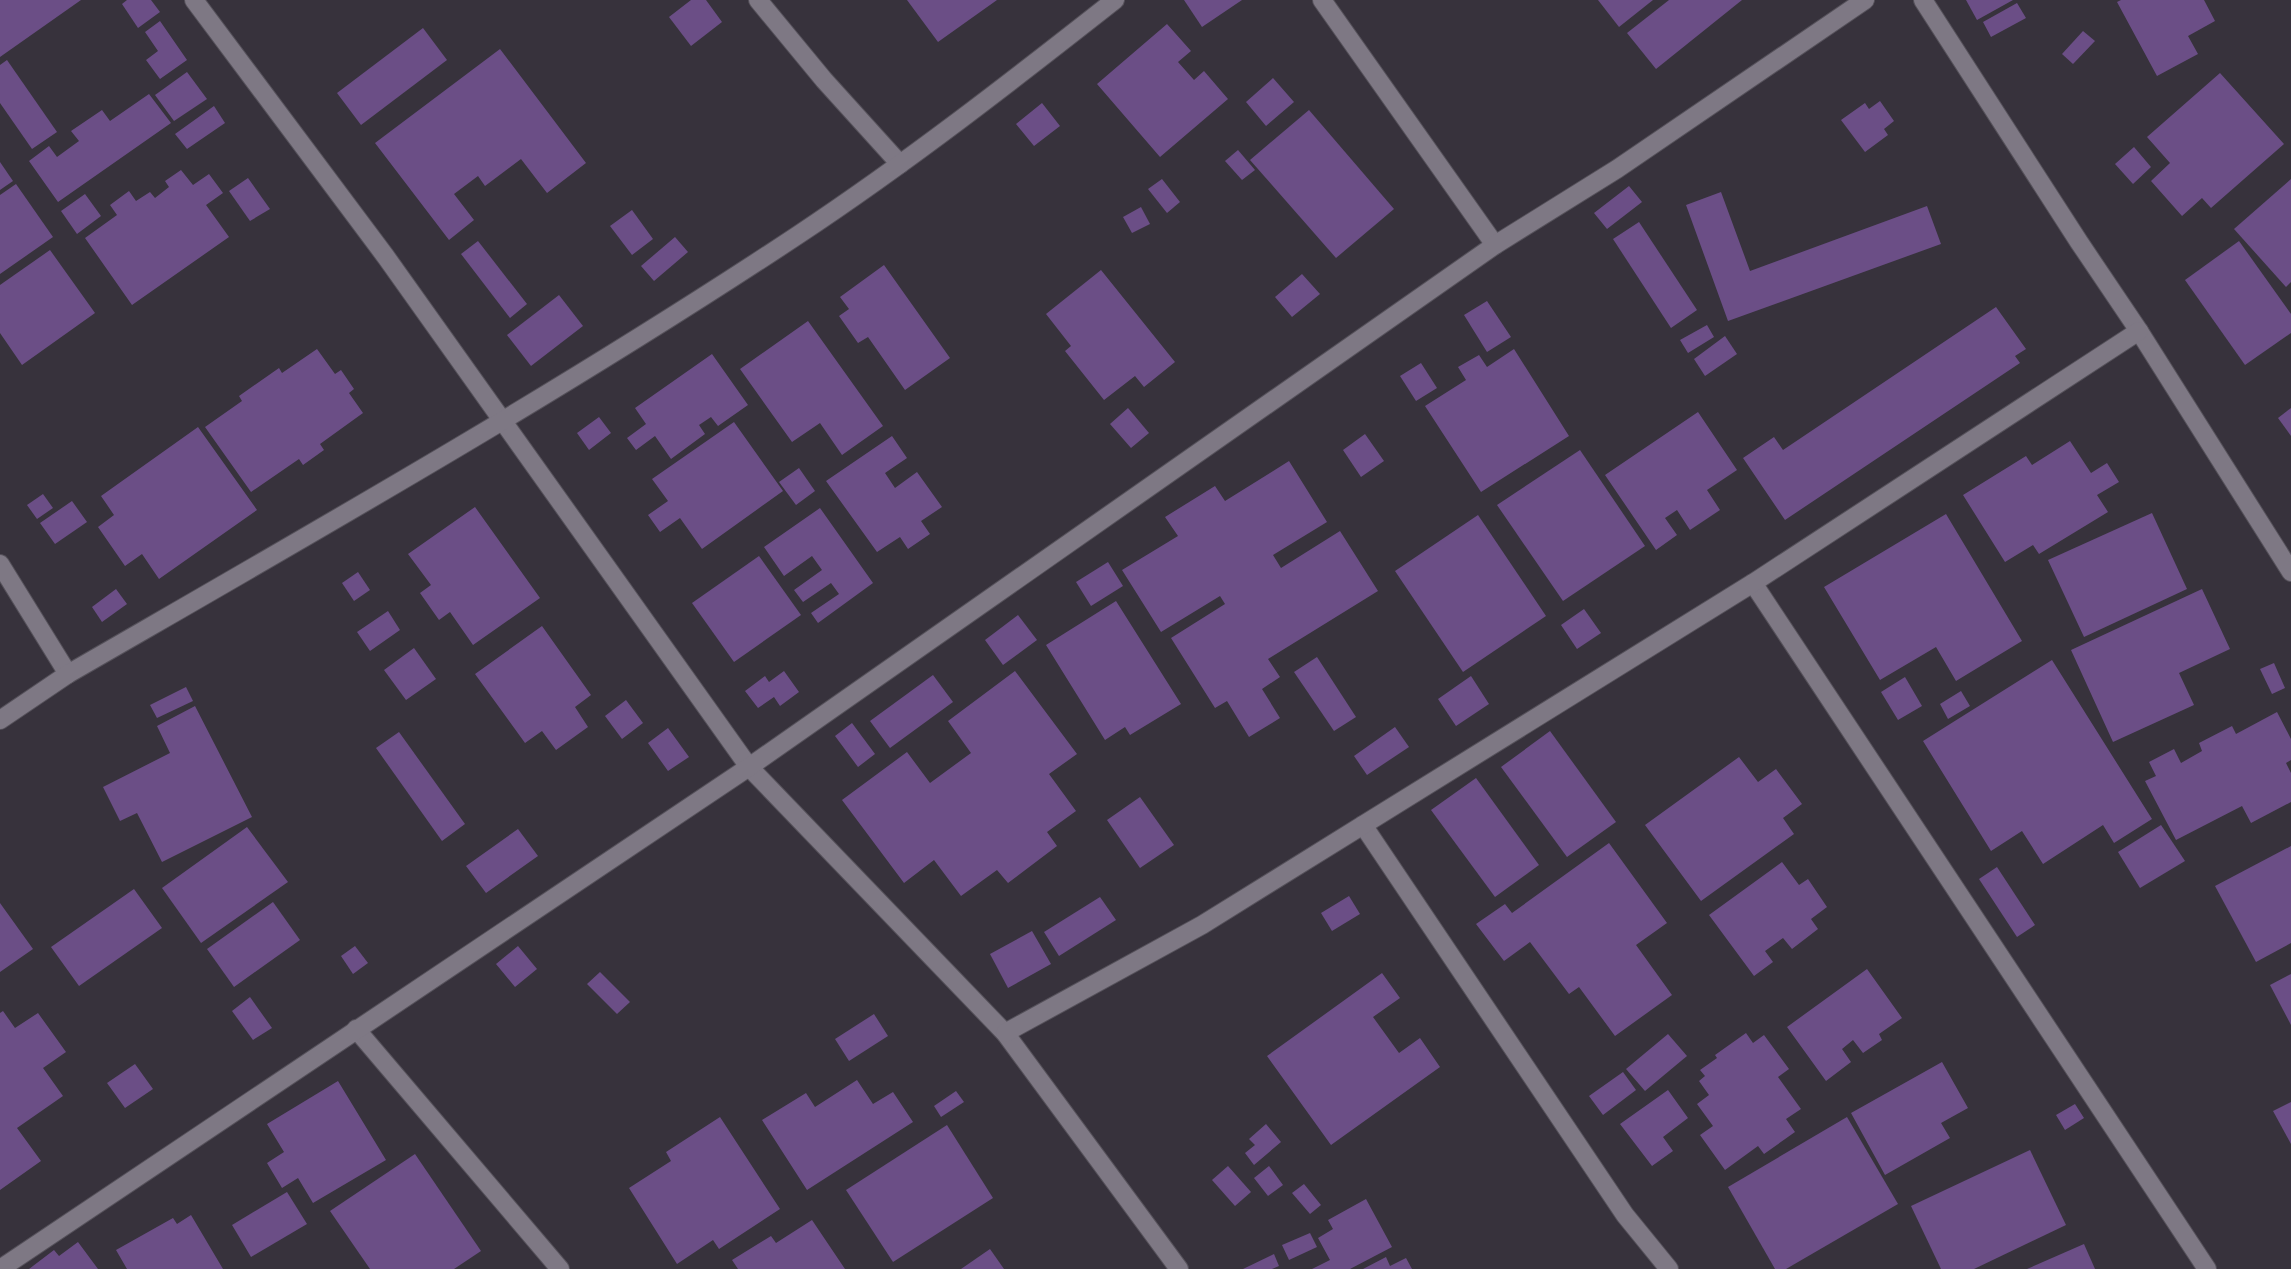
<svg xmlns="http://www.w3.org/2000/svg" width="2291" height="1269" viewBox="0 0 2291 1269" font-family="'Fira Sans',sans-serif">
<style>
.building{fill:#6b4e86}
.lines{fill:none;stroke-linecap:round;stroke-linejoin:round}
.minor-casing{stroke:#55515a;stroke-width:20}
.minor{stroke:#7e7884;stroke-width:18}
</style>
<rect width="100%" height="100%" fill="#37323c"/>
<g class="building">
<path d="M 0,0 L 81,0 L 0,57 Z"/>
<path d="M 127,0 L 151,0 L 160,12 L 138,28 L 122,4 Z"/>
<path d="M 691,0 L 706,0 L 722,22 L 691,46 L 669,17 Z"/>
<path d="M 907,0 L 997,0 L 938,42 Z"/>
<path d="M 1184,0 L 1242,0 L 1202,27 Z"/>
<path d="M 1598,0 L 1653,0 L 1619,27 Z"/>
<path d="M 1669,0 L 1742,0 L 1656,69 L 1627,33 Z"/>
<path d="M 1966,0 L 2013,0 L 1977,20 Z"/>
<path d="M 2121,0 L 2204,0 L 2215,21 L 2188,36 L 2198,54 L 2157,76 L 2117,2 Z"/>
<path d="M 2017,3 L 2026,18 L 1991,37 L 1983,22 Z"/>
<path d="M 160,21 L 187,60 L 160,79 L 146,60 L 158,51 L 145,32 Z"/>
<path d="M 1167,24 L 1191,51 L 1178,62 L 1194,80 L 1204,71 L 1228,99 L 1160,157 L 1097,84 Z"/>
<path d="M 423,28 L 447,60 L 361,125 L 337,93 Z"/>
<path d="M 2083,31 L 2095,41 L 2073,64 L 2062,54 Z"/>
<path d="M 500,49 L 586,163 L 547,193 L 521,159 L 485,186 L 478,176 L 454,194 L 474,220 L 449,240 L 375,143 Z"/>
<path d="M 7,60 L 57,132 L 32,149 L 0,103 L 0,65 Z"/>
<path d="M 187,72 L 207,99 L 174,121 L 155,95 Z"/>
<path d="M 2220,73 L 2284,144 L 2211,208 L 2202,198 L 2182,216 L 2151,181 L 2170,163 L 2147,137 Z"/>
<path d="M 1273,78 L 1294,102 L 1266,126 L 1246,102 Z"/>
<path d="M 149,94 L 171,123 L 58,202 L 29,161 L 49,146 L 57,157 L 79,141 L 71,131 L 102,110 L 110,121 Z"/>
<path d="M 1880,101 L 1894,121 L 1884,129 L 1888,135 L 1865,152 L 1841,120 L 1865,103 L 1869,109 Z"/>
<path d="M 1042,103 L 1060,126 L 1034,146 L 1016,124 Z"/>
<path d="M 214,106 L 225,123 L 187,149 L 175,134 Z"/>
<path d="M 1309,110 L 1394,209 L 1336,258 L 1250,160 Z"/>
<path d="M 2134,147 L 2151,167 L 2133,184 L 2115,164 Z"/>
<path d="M 1238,150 L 1255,170 L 1242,180 L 1225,161 Z"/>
<path d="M 0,162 L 13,181 L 0,190 Z"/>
<path d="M 181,170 L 193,185 L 209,174 L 223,193 L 206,205 L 229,237 L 132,305 L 85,238 L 117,215 L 110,205 L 129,191 L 136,201 L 150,192 L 155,198 L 169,187 L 165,181 Z"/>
<path d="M 248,178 L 270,209 L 250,221 L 229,191 Z"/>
<path d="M 1162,179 L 1180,202 L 1167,213 L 1148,189 Z"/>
<path d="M 2291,179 L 2291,282 L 2286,287 L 2234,229 Z"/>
<path d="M 16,184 L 53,237 L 0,274 L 0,195 Z"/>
<path d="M 1629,186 L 1642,202 L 1607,229 L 1594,213 Z"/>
<path d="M 1721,192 L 1750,271 L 1927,206 L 1941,244 L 1728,321 L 1686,205 Z"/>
<path d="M 85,194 L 101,216 L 77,234 L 61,211 Z"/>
<path d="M 1141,207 L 1150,224 L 1132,233 L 1123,217 Z"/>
<path d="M 632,210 L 653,239 L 632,255 L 610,226 Z"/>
<path d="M 1639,222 L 1697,310 L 1671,328 L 1613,239 Z"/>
<path d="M 675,237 L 688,252 L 654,281 L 641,266 Z"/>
<path d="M 478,241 L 527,304 L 510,318 L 461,254 Z"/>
<path d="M 2239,241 L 2291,314 L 2291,333 L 2245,365 L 2185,280 Z"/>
<path d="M 50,250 L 95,313 L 22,365 L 0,333 L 0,285 Z"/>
<path d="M 884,265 L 950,358 L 905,390 L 868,337 L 858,343 L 839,316 L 849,309 L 840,297 Z"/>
<path d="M 1101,270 L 1175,362 L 1144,387 L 1135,376 L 1104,400 L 1065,351 L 1071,346 L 1046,314 Z"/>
<path d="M 1302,274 L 1320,294 L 1292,317 L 1275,297 Z"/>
<path d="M 559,295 L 583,326 L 531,366 L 507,335 Z"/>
<path d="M 1487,301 L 1511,337 L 1487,352 L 1464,315 Z"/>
<path d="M 1996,307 L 2026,349 L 2015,356 L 2020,363 L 1785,520 L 1743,458 L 1774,437 L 1783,450 Z"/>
<path d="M 808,321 L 883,426 L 842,455 L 820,423 L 792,442 L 740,369 Z"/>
<path d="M 1707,325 L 1714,337 L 1688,353 L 1680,340 Z"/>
<path d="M 1725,336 L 1737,354 L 1705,376 L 1694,359 Z"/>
<path d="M 317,349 L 335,374 L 341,370 L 354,389 L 349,393 L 363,413 L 320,444 L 324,450 L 303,465 L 299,459 L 251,492 L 205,427 L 242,401 L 239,396 L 279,368 L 282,373 Z"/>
<path d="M 1514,349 L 1569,436 L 1481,492 L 1425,406 L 1466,380 L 1458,367 L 1479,355 L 1487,367 Z"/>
<path d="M 712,354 L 748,405 L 718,426 L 711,417 L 699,425 L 705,434 L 671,459 L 655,436 L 636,450 L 627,438 L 646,424 L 635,408 Z"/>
<path d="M 1421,363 L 1437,388 L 1416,401 L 1400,376 Z"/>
<path d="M 1128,408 L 1149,433 L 1131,448 L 1110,424 Z"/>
<path d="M 2291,408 L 2291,436 L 2278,418 Z"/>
<path d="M 1698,412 L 1737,470 L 1707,490 L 1720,510 L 1690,530 L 1677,510 L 1665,518 L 1677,535 L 1656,550 L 1605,475 Z"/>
<path d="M 599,417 L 611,433 L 589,450 L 577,433 Z"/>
<path d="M 734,422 L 783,491 L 702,549 L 680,518 L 660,532 L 648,515 L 668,501 L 652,479 Z"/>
<path d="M 198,427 L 257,510 L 159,579 L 142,554 L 125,566 L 98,527 L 114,515 L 101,496 Z"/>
<path d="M 1365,434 L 1384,461 L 1361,477 L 1343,450 Z"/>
<path d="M 892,436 L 907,458 L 885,473 L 895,488 L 917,472 L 942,507 L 921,521 L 930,534 L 908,549 L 900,537 L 877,552 L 826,481 Z"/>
<path d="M 2070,441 L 2091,473 L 2107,463 L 2119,482 L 2097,495 L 2108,512 L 2039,554 L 2033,545 L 2005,562 L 1963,495 L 2026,456 L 2032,465 Z"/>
<path d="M 1580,450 L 1645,546 L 1563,601 L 1497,505 Z"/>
<path d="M 1289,461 L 1327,522 L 1273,555 L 1281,568 L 1340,531 L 1378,591 L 1268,659 L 1280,677 L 1262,689 L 1280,718 L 1249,737 L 1227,701 L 1215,708 L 1171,638 L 1225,604 L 1220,596 L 1161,632 L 1122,570 L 1178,536 L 1165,517 L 1215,486 L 1225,501 Z"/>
<path d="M 799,468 L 815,491 L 796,505 L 779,482 Z"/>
<path d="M 43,494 L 53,508 L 37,519 L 27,505 Z"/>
<path d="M 72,501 L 87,522 L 55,544 L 40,523 Z"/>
<path d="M 475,507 L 540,598 L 473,645 L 450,612 L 439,620 L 420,593 L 431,585 L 408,554 Z"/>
<path d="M 820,508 L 873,583 L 818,623 L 811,613 L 839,594 L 831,583 L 803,602 L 794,590 L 822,570 L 812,556 L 784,576 L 764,547 Z"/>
<path d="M 2152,513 L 2187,589 L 2084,637 L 2048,560 Z"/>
<path d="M 1946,514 L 2022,641 L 1956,681 L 1936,647 L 1880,680 L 1824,587 Z"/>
<path d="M 1478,515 L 1546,616 L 1463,672 L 1395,571 Z"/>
<path d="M 759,556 L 801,615 L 734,662 L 692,603 Z"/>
<path d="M 1108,562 L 1123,586 L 1091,606 L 1076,582 Z"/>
<path d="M 358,572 L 370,590 L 354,601 L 342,583 Z"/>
<path d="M 116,589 L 127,604 L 102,622 L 92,607 Z"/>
<path d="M 2202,589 L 2230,649 L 2179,673 L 2194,705 L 2113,742 L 2071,650 Z"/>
<path d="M 1116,601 L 1181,704 L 1130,735 L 1125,727 L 1105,740 L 1046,645 Z"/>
<path d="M 1584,609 L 1601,633 L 1577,649 L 1561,625 Z"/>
<path d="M 388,611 L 400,630 L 370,651 L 357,632 Z"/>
<path d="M 1018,615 L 1037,640 L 1003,665 L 985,640 Z"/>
<path d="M 542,626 L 591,695 L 575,707 L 588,727 L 556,750 L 542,731 L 525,743 L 475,674 Z"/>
<path d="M 414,648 L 436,679 L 406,700 L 384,670 Z"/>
<path d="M 1317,657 L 1356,717 L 1334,731 L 1294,672 Z"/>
<path d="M 2052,660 L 2152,819 L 2114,843 L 2103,825 L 2043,864 L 2022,831 L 1991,851 L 1923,741 Z"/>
<path d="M 2274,663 L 2285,688 L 2272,694 L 2260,669 Z"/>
<path d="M 784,671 L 799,692 L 780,706 L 774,697 L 758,708 L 745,691 L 765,676 L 769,682 Z"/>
<path d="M 1015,671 L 1077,754 L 1049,774 L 1076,811 L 1047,832 L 1057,846 L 1008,883 L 997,870 L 961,896 L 934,860 L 904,883 L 842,800 L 907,752 L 930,783 L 971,753 L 948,721 Z"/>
<path d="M 933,675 L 953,702 L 890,748 L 870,721 Z"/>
<path d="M 1471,676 L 1489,704 L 1456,726 L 1438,699 Z"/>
<path d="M 1905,677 L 1922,706 L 1898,720 L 1881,692 Z"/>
<path d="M 186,687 L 193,701 L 157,718 L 150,705 Z"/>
<path d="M 1961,691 L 1970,706 L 1948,719 L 1940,704 Z"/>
<path d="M 626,700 L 643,723 L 622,739 L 605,716 Z"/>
<path d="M 195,706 L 252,817 L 162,862 L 137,813 L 120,821 L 103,787 L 170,753 L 157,726 Z"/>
<path d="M 2277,712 L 2291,739 L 2291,760 L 2286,763 L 2291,773 L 2291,802 L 2251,823 L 2242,806 L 2176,840 L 2145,781 L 2156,776 L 2149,762 L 2174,749 L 2181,763 L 2202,751 L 2199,743 L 2232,726 L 2236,734 Z"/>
<path d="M 852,723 L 875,754 L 858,767 L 835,736 Z"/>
<path d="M 1395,727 L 1409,747 L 1367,775 L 1354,756 Z"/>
<path d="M 668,728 L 689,757 L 668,771 L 648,743 Z"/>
<path d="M 1550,731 L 1616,822 L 1567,857 L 1501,767 Z"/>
<path d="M 399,732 L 465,824 L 442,841 L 376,748 Z"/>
<path d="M 1739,757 L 1758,782 L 1776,769 L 1802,804 L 1783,818 L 1794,834 L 1701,901 L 1645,825 Z"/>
<path d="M 1476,778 L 1539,865 L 1495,897 L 1431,810 Z"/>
<path d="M 1140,797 L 1174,845 L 1140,868 L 1107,820 Z"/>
<path d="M 2161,825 L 2185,861 L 2140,888 L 2118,852 Z"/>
<path d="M 247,827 L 288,882 L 201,943 L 162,888 Z"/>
<path d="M 518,829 L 538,856 L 486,893 L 466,866 Z"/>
<path d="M 1609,843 L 1667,923 L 1636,945 L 1672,995 L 1615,1036 L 1579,987 L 1569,994 L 1530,942 L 1504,961 L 1476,924 L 1505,904 L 1512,913 Z"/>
<path d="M 2291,846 L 2291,943 L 2256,962 L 2215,886 Z"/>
<path d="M 1782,862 L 1799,885 L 1808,879 L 1827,907 L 1811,919 L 1818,929 L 1792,949 L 1783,938 L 1765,951 L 1773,962 L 1754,976 L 1709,915 Z"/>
<path d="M 1997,867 L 2035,925 L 2017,937 L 1979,879 Z"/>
<path d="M 134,889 L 162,928 L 79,986 L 51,947 Z"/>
<path d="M 1349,896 L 1360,914 L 1332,931 L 1321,913 Z"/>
<path d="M 1100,897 L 1116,920 L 1059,956 L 1044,932 Z"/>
<path d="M 273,902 L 300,940 L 234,987 L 207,949 Z"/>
<path d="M 0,903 L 33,949 L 0,972 Z"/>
<path d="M 1032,931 L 1051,964 L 1008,988 L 990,954 Z"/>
<path d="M 355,946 L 368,963 L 353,974 L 341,956 Z"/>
<path d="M 518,946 L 537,969 L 515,987 L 496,964 Z"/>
<path d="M 1867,969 L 1902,1018 L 1879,1034 L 1882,1040 L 1863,1053 L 1853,1040 L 1842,1049 L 1851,1062 L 1826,1081 L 1787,1027 Z"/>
<path d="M 600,972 L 630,1002 L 617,1014 L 587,984 Z"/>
<path d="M 1382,973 L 1400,998 L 1373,1017 L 1399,1053 L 1420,1038 L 1440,1067 L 1331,1145 L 1267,1056 Z"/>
<path d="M 2291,974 L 2291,1025 L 2270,985 Z"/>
<path d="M 250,997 L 272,1028 L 253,1040 L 232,1011 Z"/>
<path d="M 3,1011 L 15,1028 L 38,1013 L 66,1052 L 43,1068 L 63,1096 L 17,1128 L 41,1161 L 0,1190 L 0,1013 Z"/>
<path d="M 874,1014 L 888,1036 L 849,1061 L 835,1039 Z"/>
<path d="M 1746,1033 L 1753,1043 L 1764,1035 L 1789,1069 L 1778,1077 L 1801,1109 L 1786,1119 L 1795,1132 L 1764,1154 L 1758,1146 L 1725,1170 L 1700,1135 L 1713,1126 L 1697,1104 L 1709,1095 L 1699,1081 L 1705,1076 L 1700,1070 L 1717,1058 L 1715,1055 Z"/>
<path d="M 1668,1034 L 1687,1056 L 1645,1091 L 1626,1069 Z"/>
<path d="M 1942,1062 L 1968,1108 L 1941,1123 L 1950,1138 L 1885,1175 L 1851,1113 Z"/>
<path d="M 135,1064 L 153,1089 L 125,1108 L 107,1083 Z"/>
<path d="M 1623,1072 L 1636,1090 L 1603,1115 L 1589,1096 Z"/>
<path d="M 857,1080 L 873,1104 L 893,1092 L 913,1122 L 807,1190 L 762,1120 L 806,1093 L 815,1107 Z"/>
<path d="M 338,1081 L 386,1160 L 313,1203 L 298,1178 L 282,1188 L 267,1163 L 284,1152 L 267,1124 Z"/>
<path d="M 1668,1090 L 1688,1118 L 1663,1137 L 1673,1151 L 1652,1166 L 1620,1124 Z"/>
<path d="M 956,1091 L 964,1102 L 941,1117 L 934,1106 Z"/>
<path d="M 2291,1102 L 2291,1144 L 2273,1111 Z"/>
<path d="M 2075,1104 L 2084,1118 L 2065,1130 L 2056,1115 Z"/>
<path d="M 720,1117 L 780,1209 L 719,1249 L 713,1240 L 677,1264 L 629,1188 L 671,1161 L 666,1152 Z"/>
<path d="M 1847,1117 L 1898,1204 L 1786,1269 L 1775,1269 L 1728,1187 Z"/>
<path d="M 1266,1124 L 1281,1142 L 1254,1165 L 1245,1153 L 1255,1145 L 1249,1139 Z"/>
<path d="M 947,1125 L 993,1198 L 893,1262 L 846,1190 Z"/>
<path d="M 2030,1150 L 2066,1225 L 1974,1269 L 1941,1269 L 1911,1206 Z"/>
<path d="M 415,1154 L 481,1251 L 454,1269 L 370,1269 L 330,1211 Z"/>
<path d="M 1228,1166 L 1251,1192 L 1235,1206 L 1212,1180 Z"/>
<path d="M 1269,1166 L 1283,1185 L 1268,1196 L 1254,1178 Z"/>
<path d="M 1304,1184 L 1321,1205 L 1310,1214 L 1292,1193 Z"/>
<path d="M 287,1192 L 307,1224 L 251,1257 L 232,1225 Z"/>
<path d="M 1366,1199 L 1392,1247 L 1350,1269 L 1312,1269 L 1330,1260 L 1318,1238 L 1333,1229 L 1328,1220 Z"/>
<path d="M 191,1215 L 223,1269 L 127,1269 L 116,1250 L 173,1218 L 177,1224 Z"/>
<path d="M 812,1220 L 845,1269 L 738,1269 L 732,1260 L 771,1236 L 776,1243 Z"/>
<path d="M 1310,1233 L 1317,1247 L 1289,1260 L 1282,1245 Z"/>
<path d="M 78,1242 L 98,1269 L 29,1269 L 54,1250 L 59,1256 Z"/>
<path d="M 2084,1244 L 2095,1269 L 2027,1269 Z"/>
<path d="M 990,1249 L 1004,1269 L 961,1269 Z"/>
<path d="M 1274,1254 L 1279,1266 L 1272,1269 L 1243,1269 Z"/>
<path d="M 1386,1257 L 1390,1266 L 1406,1258 L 1412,1269 L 1363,1269 Z"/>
</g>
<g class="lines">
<defs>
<g id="minor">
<path d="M 194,0 L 386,257 L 749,767 L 1005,1033 L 1179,1269"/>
<path d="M 758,0 L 824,80 L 900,164"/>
<path d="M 1322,0 L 1495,245"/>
<path d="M 1923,0 L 2079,242 L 2139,331 L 2291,572"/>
<path d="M 0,564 L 68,674"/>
<path d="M 1753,583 L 2207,1269"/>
<path d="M 0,720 L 68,674 C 314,532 561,392 798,235 C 908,162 1012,81 1115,0"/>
<path d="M 1363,825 L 1625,1215 L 1669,1269"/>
<path d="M 356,1029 L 560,1269"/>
<path d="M 1005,1033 L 1202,925 L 1363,825 L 1753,583 L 2139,331"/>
<path d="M 0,1269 L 749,767 L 1495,245 L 1617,169 L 1865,0"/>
</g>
</defs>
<use href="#minor" class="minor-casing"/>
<use href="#minor" class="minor"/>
</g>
</svg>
